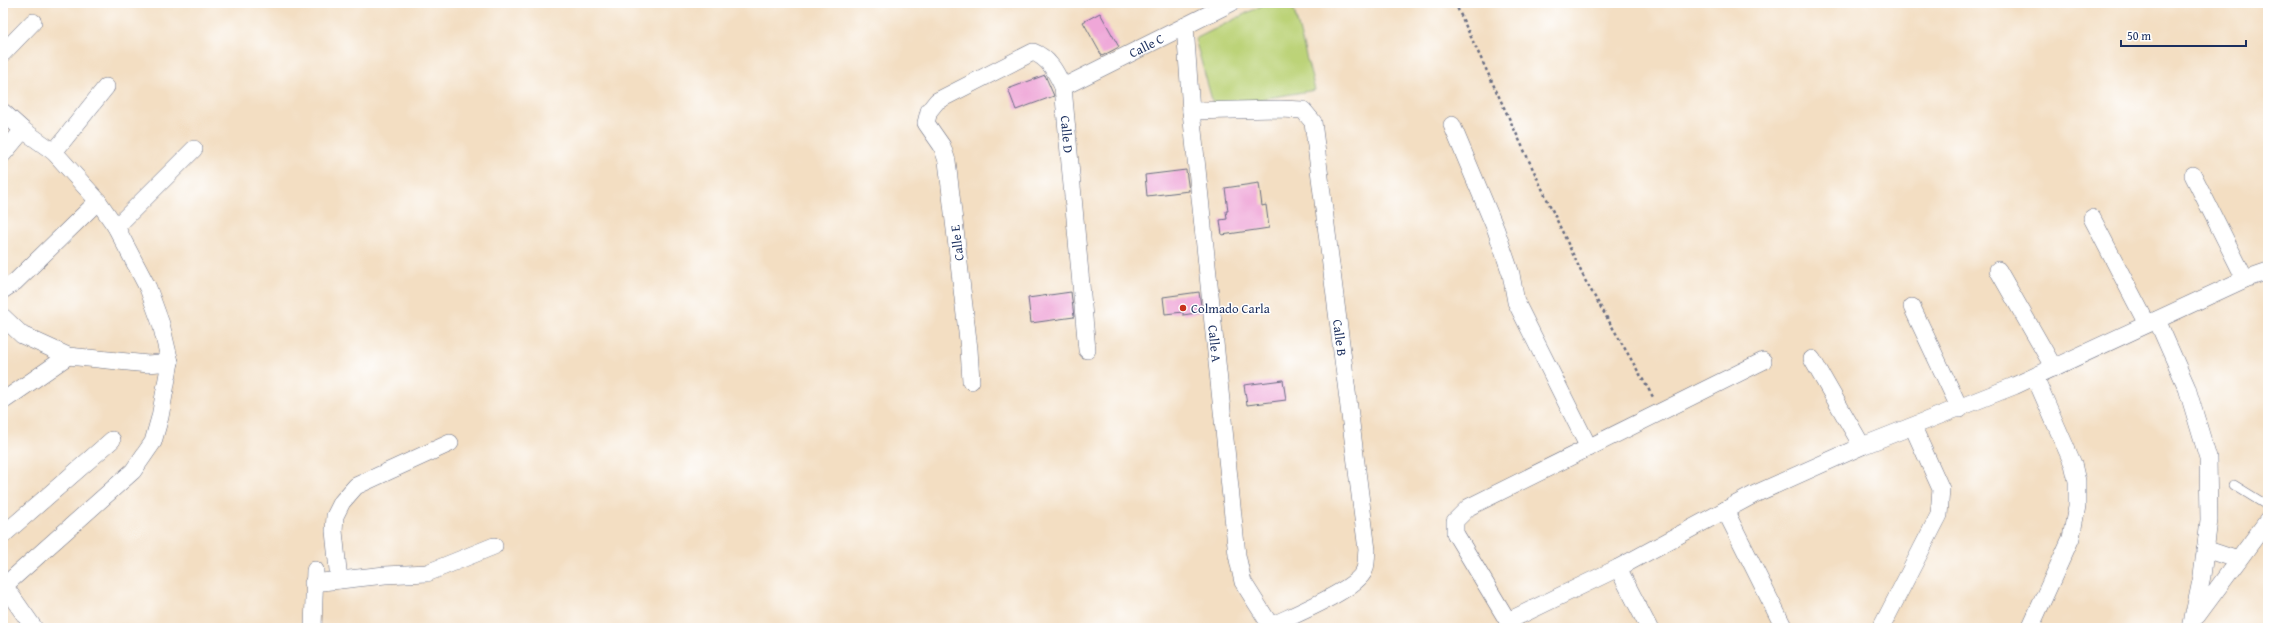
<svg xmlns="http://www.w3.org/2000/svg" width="2271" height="631" viewBox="0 0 2271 631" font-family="'Gentium Book Plus',serif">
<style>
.green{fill:#bcd378;stroke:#6c816b}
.building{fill:#efa7d8}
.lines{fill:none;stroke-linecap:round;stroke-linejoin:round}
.service-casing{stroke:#676c81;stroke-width:10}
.minor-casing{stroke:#676c81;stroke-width:18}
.path{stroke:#676c81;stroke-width:2.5;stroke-dasharray:3 3;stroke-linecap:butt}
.service{stroke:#fff;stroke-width:9}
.minor{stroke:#fff;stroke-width:17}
.poi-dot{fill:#c8321e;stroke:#fff;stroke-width:1.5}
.labels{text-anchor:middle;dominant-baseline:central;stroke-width:3;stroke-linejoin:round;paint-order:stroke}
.street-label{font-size:13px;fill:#1b2f5e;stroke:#fff}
.poi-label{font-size:13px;fill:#1b2f5e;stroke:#fff;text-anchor:start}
</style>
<rect width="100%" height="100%" fill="#fff"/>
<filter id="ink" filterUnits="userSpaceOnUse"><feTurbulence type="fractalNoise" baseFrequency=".025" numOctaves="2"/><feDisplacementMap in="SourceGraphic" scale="8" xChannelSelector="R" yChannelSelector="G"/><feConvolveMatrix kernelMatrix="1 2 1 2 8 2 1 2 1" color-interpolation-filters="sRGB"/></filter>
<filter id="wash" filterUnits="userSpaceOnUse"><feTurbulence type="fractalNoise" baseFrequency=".012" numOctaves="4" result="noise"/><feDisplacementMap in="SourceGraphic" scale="16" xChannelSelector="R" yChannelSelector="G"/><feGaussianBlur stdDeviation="0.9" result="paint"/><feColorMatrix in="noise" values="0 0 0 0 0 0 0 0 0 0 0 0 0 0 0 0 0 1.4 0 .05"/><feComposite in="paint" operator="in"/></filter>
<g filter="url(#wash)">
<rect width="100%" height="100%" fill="#f3dec2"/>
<path class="green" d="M 1267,3 L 1292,3 L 1315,90 L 1214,107 L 1195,39 Z"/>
<g id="blocks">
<g class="building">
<path d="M 1100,13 L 1119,47 L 1102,56 L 1083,22 Z"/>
<path d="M 1045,75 L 1054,96 L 1016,110 L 1008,89 Z"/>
<path d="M 1186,170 L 1189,191 L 1147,196 L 1145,175 Z"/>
<path d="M 1259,183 L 1262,206 L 1266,205 L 1269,228 L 1222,235 L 1220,220 L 1227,219 L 1226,211 L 1228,211 L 1225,188 Z"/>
<path d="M 1071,292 L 1074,317 L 1031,323 L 1028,298 Z"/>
<path d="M 1199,292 L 1202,312 L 1183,315 L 1183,312 L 1165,314 L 1163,297 Z"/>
<path d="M 1283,380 L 1286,400 L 1247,405 L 1244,385 Z"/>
</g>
</g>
</g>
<g filter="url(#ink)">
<use href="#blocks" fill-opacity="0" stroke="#676c81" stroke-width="1"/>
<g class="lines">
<defs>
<path id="service" d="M 2234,485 L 2268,506"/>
<g id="minor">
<path id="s1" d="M 1185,26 L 1191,111 L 1237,555 L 1243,582 L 1272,628"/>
<path d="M 3,53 L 33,22"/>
<path id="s2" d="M 1063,87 L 1231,3"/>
<path id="s3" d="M 1191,111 L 1280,109 L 1303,110 L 1313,122 L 1367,550 C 1366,556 1367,566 1364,571 C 1356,590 1291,616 1271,626"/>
<path d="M 3,112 L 23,130 L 54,152 L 98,201 L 116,227 L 148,288 L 161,324 L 170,362 L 160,417 L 153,442 L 133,471 L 4,586"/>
<path d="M 1452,125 L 1496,230 L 1511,274 L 1516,302 L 1589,448"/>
<path d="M 54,152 L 106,87"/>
<path d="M 3,154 L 23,130"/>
<path d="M 2193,175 L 2245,279"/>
<path d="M 2092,218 L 2147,324"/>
<path d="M 116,227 L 194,149"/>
<path d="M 1998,270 L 2054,368"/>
<path d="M 3,290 L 15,282 L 98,201"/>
<path d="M 1912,307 L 1960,409"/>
<path d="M 3,317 L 22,335 L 68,356 L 148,364 L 170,362"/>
<path d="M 2157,320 L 2187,388 L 2208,458 L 2209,520 L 2202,576 L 2191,628"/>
<path d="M 1812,359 L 1862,446"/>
<path id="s4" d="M 971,381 L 969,349 L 947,161 L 942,146 L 926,123 L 929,111 L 937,101 L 1033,52 C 1049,58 1056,72 1063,87 L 1087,350"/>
<path d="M 3,401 L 68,356"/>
<path d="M 1725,510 L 1784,628"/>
<path d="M 3,535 L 112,440"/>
<path d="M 2205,549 L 2238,560"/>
<path d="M 1618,568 L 1649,628"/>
<path d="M 339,580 L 334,531 L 335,516 L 342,502 L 356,486 L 450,443"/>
<path d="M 313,583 L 385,575 L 427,573 L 494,546"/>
<path d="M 3,584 L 34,628"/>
<path d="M 2197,616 L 2268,520"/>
<path d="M 1508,621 L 1618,568 L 1755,494 L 1862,446 L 2014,386 L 2245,279 L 2268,271"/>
<path d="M 313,628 L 315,570"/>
<path d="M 1512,628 L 1455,533 L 1455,521 L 1469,507 L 1763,361"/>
<path d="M 1881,628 L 1939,515 L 1941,489 L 1913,427"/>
<path d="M 2030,628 L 2071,538 L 2077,506 L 2077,481 L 2073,464 L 2035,377"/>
</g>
</defs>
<use href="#service" class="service-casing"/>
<use href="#minor" class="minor-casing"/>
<path class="path" d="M 1455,3 L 1585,280 L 1653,397"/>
<use href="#service" class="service"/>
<use href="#minor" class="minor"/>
</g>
</g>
<circle class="poi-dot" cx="1183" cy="308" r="4"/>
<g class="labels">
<g class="street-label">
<text stroke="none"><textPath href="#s2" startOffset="93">Calle C</textPath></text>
<text stroke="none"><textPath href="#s4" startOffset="493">Calle D</textPath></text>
<text transform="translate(957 243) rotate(-97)">Calle E</text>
<text stroke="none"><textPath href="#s3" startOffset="345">Calle B</textPath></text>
<text stroke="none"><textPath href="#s1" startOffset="319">Calle A</textPath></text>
</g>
<g class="poi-label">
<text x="1191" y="308">Colmado Carla</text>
</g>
</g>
<rect width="2271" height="631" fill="none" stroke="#fff" stroke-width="16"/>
<path d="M2121 40v6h125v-6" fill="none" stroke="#1b2f5e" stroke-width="2"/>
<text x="2127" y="40" font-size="12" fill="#1b2f5e" stroke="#ffffff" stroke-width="3" paint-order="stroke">50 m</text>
</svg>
